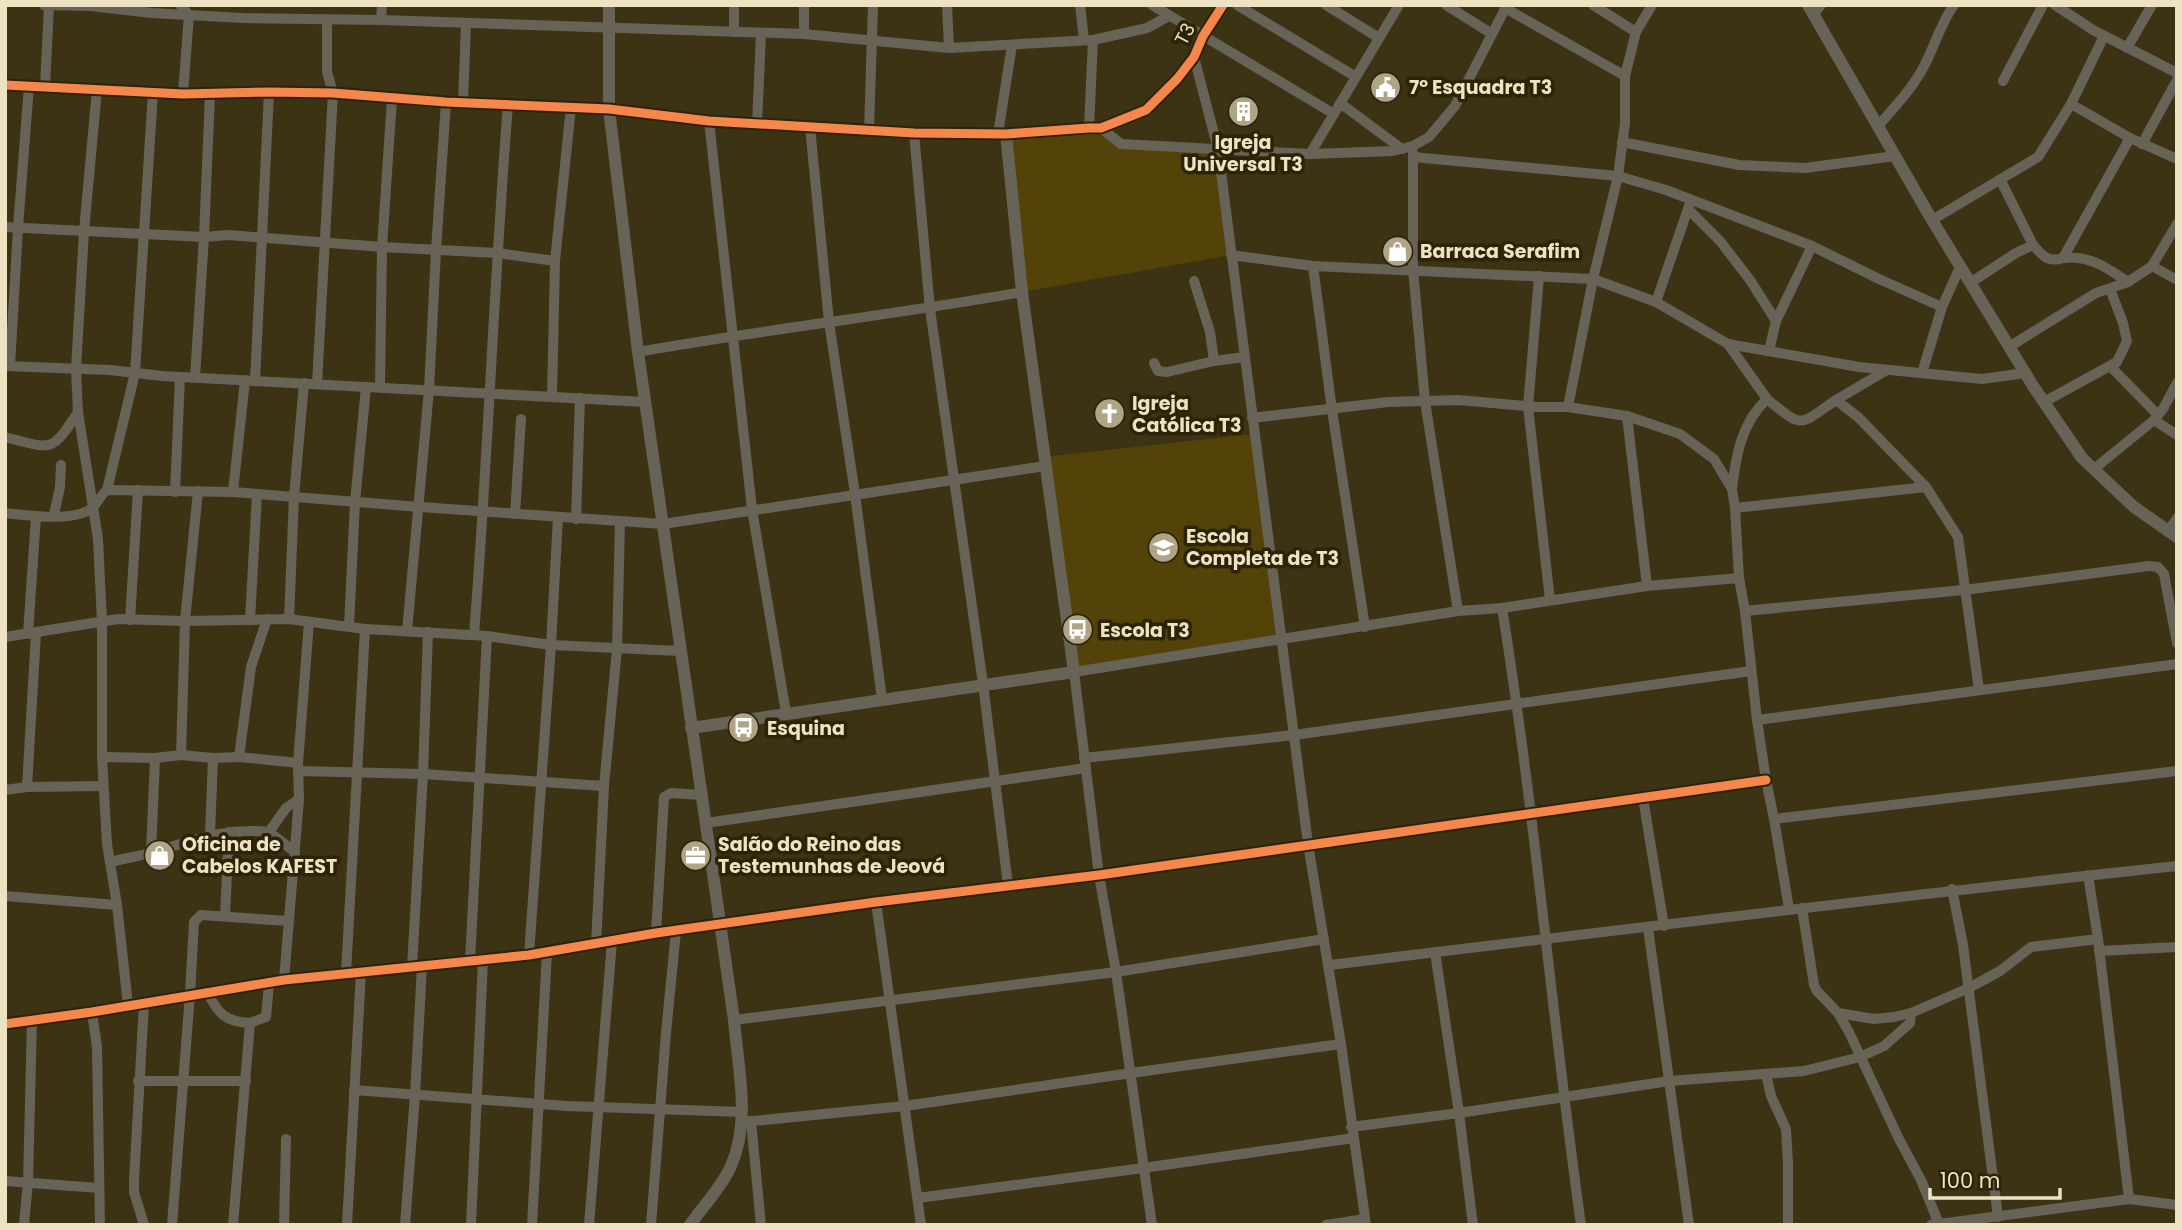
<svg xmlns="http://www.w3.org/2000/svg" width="2182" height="1230" viewBox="0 0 2182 1230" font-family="Poppins,sans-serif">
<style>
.built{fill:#534309}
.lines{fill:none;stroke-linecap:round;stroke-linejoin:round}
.minor{stroke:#676357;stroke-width:10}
.tertiary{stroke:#676357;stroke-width:12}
.cycleway-casing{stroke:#2c2308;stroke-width:13}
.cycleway{stroke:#f5874c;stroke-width:9}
.labels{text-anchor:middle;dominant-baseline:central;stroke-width:7;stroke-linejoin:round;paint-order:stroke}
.street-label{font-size:19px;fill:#ede3c3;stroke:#2c2308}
.poi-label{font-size:19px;font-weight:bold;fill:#ede3c3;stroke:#2c2308;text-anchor:start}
</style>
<rect width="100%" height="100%" fill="#3c3315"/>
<g class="built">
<path d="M 1101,128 L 1121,144 L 1218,149 L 1231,255 L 1022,292 L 1006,134 Z"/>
<path d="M 1254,434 L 1281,638 L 1074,672 L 1043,457 Z"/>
</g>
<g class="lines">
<g class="minor">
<path d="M 44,5 L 90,6 L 152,13 L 243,18 L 381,20 L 804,34 L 949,48 L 1093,40 L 1147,28 L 1169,16"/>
<path d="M 180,5 L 189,15 L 183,94"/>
<path d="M 734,5 L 734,32"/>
<path d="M 947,5 L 949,48"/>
<path d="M 1080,5 L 1084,40"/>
<path d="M 1152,5 L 1334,114"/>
<path d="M 1237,5 L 1356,77"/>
<path d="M 1326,5 L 1379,38"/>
<path d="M 1446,5 L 1492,34"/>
<path d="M 1593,5 L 1636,32"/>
<path d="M 2055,5 L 2093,30 L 2177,73"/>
<path d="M 1505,8 L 1625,76"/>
<path d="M 1814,14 L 1821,5"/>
<path d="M 381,20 L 382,5"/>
<path d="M 804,34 L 804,5"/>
<path d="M 2127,48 L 2152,5"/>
<path d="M 1194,57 L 1218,149 L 1308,844 L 1341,1044 L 1366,1225"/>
<path d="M 2003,81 L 2043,5"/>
<path d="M 5,85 L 183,94 L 269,92 L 333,93 L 446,102 L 609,109 L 709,121 L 914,133 L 1006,134"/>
<path d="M 45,87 L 49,5"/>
<path d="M 97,90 L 84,231 L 76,369 L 78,412 L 98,539 L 102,622 L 102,757 L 107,844 L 117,905 L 128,1005"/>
<path d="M 463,103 L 466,24"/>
<path d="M 1340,103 L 1402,149"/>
<path d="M 2071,104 L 2130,138 L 2177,159"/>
<path d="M 709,121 L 752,509 L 786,713"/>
<path d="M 757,124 L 761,34"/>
<path d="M 1878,126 C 1894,108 1910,91 1922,70 C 1934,49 1940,24 1954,5"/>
<path d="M 810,127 L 829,322 L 855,494 L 882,699"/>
<path d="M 1089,128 L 1093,40"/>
<path d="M 1101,128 L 1121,144 L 1310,154 L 1393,151 L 1413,146 L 1429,137 L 1455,106 L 1507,5"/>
<path d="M 869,130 L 873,5"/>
<path d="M 914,133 L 930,309 L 983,684 L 1008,885"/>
<path d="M 998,134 L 1012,45"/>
<path d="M 1622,142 L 1739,165 L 1805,168 L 1895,156"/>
<path d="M 2142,144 L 2177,80"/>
<path d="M 1413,153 L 1413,269 L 1425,401 L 1458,611"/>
<path d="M 1310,154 L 1399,5"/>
<path d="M 1413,157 L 1618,176 L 1666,190 L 1812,246 L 1879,279 L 1942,307"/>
<path d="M 2001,181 L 2033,245"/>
<path d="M 1688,209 L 1720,241 L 1750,280 L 1776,321 L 1769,351"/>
<path d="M 1932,220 L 2038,157 L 2071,104 L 2104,36"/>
<path d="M 5,227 L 204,237 L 228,235 L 382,247 L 497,253 L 555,261"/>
<path d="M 1231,255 L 1313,266 L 1593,279 L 1656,302 L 1728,344 L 1859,367 L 1982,379 L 2025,373"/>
<path d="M 1313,266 L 1332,410 L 1365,627"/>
<path d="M 2152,266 L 2177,280"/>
<path d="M 1539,276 L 1528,407 L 1550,600"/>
<path d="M 1194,281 L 1210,332 L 1214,361 L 1244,357"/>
<path d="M 2128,282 C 2107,268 2090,255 2063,258 L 2130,138"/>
<path d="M 1970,283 L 2016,253 L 2033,245 C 2043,256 2048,263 2063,258"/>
<path d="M 1656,302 L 1690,203"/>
<path d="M 1776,321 L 1812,246"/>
<path d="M 1728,344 L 1767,399"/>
<path d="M 2009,347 L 2096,293 L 2128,282 L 2152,266 L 2177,224"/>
<path d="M 638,352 C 766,329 894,315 1022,292"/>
<path d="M 1154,363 L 1158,371 L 1167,372 L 1214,361"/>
<path d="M 5,366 L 110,370 L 162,376 L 645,402"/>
<path d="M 10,366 L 18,227 L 29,86"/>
<path d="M 2110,366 L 2157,414"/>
<path d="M 1922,373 L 1942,307 L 1960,267"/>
<path d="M 195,377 L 204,237 L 210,94"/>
<path d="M 255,381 L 269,92"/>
<path d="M 317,384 L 333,93 L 327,72 L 327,19"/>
<path d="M 380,387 L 382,247 L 392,99"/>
<path d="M 552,397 L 555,261 L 571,107"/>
<path d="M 1836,400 L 1887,370"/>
<path d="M 2044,402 L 2117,362 L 2127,341 L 2123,323 L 2110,289"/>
<path d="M 1568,407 L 1593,279 L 1618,176 L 1625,123 L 1625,76 L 1636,32 L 1652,5"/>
<path d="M 1627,416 L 1647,586"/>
<path d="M 1252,418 L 1388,402 L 1458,400 L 1536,407 L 1568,407 L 1627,416 L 1680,434 L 1714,459 L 1732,489 L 1735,508 L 1739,578 L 1745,611 L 1757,720 L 1766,780 L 1774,819 L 1789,909"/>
<path d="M 2154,420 L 2177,435"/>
<path d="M 5,437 C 52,449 51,454 78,412"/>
<path d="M 2094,469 L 2154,420 L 2163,409 L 2177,383"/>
<path d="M 1732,489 C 1736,456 1741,423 1767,399 C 1804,429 1798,426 1836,400 L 1858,417 L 1926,487 L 1958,537 L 1979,690"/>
<path d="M 107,490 L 135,373 L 153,92"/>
<path d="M 175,492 L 180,377"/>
<path d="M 233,492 L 245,380"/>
<path d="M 1735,508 L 1926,487"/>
<path d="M 5,513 C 26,515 77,523 93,507 C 98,502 101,495 107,490 L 233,492 L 420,507 L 663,524 L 1045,466"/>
<path d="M 515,514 L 521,419"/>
<path d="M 54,515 L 60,487 L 61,465"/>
<path d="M 576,519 L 580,398"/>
<path d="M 2168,532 L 2177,518"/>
<path d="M 1502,608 C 1535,812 1552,1019 1581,1225"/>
<path d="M 1745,611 L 1964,590 L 2149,566 L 2158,567 L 2164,574 L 2177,643"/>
<path d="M 289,619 L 294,497 L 304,383"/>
<path d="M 130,620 L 138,490"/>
<path d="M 250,620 L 257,494"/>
<path d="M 349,626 L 355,502 L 366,387"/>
<path d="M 407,631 L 429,390 L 436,250 L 446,102"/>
<path d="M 28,634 L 36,516"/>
<path d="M 474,635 C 488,458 494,281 508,104"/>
<path d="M 5,637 L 118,619 L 185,621 L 289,619 L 365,629 L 487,636 L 551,645 L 680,651"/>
<path d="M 1757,720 L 2177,664"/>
<path d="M 181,755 L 185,621 L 198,491"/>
<path d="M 102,757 L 155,758 L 181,755 L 213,758 L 239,757 L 298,763"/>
<path d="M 239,757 L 251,667 L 267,619"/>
<path d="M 1084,758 L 1294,735 L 1751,671"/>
<path d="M 298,771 L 423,774 L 604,786"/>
<path d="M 27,787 L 36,633"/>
<path d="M 5,790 L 27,787 L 103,786"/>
<path d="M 1643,798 L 1664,926"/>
<path d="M 1774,819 L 2177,771"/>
<path d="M 706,823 L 1086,768"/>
<path d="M 269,832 L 295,852"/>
<path d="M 210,834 L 213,758"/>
<path d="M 151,853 L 155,758"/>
<path d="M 111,862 C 125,858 140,856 154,852 C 194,840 227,827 269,832 L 286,808 L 299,799"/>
<path d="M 2088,875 L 2098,939 L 2129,1199"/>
<path d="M 1952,889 L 1963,945 L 1998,1217"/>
<path d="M 5,896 L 117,905"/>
<path d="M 876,902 L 921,1225"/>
<path d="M 1802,908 L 1814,985 L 1817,991 L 1838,1013 L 1849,1032 L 1898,1137 L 1921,1180 L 1939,1224"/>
<path d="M 225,915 L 229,832"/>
<path d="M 1648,928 L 1689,1225"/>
<path d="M 656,933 L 664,797 L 671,793 L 702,795"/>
<path d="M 596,944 L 604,786 L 617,649 L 620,522"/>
<path d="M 2099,951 L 2177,947"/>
<path d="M 1435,952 L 1459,1113 L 1473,1225"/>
<path d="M 529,955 L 551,645 L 558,517"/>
<path d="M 470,961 L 487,636"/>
<path d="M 1329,965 C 1611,931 1894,896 2177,866"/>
<path d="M 412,967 L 423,774 L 428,632"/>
<path d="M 346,973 L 365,629"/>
<path d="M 284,980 L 299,799 L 298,763 L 309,622"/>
<path d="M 207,992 C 218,1013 225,1022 250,1023"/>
<path d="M 92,1012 L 97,1047 L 100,1225"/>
<path d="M 1838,1013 L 1874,1019 L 1894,1017 L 1911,1013 L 1969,988 L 2000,971 L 2031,947 L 2098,939"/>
<path d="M 734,1020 L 1116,972 L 1324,939"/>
<path d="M 5,1024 L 92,1012 L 284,980 L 529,955 L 656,933 L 876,902 L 1099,875 L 1766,780"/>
<path d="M 1766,1074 L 1771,1096 L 1786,1129 L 1788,1163 L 1788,1225"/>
<path d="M 138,1081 L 246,1081"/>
<path d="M 354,1090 L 567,1106 L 742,1112"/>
<path d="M 751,1121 L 761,1225"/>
<path d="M 743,1122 L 905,1106 L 1131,1073 L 1341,1044"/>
<path d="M 1351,1127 L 1459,1113 L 1669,1081 L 1804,1071 L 1860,1057 L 1884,1046 L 1910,1023 L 1911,1013"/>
<path d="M 5,1181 L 99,1188"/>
<path d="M 918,1198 L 1143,1168 L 1354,1138"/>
<path d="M 24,1225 L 28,1182 L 32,1020"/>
<path d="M 144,1225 L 134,1192 L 134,1180 L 144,1004"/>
<path d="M 172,1225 L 190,994 L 194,922 L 201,915 L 288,921"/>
<path d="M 233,1225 L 250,1023 L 266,1017 L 269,984"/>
<path d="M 284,1225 L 286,1139"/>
<path d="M 347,1225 L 361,972"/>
<path d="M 405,1225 L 415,1095 L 422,966"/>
<path d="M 471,1225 L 483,959"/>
<path d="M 532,1225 L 547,952"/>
<path d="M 589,1225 L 612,941"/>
<path d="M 651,1225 L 666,1033 L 676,931"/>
<path d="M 1152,1225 L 1116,972 L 1099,875 L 1074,672 L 1458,611 L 1502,608 L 1647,586 L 1739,578"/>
<path d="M 1326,1225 L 1365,1219"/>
<path d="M 1931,1225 L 2129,1199 L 2177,1205"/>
</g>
<g class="tertiary">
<path d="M 609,5 L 609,109 L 638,352 L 734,1020 C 738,1068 751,1121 731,1166 C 722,1187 703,1206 690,1225"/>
<path d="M 1808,5 L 1932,220 L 2033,386 L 2082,458 L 2134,507 L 2177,537"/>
<path d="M 691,728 L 1074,672 L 1022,292 L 1006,134 L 1101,128 L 1146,110 L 1177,79 L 1194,57 L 1203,36 L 1223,5"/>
</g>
<defs>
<g id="cycleway">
<path d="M 5,85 L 183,94 L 269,92 L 333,93 L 446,102 L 609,109 L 709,121 L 914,133 L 1006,134 L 1089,128 L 1101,128 L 1146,110 L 1177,79 L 1194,57 L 1203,36 L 1223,5"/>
<path d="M 5,1024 L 92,1012 L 284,980 L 529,955 L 656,933 L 876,902 L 1099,875 L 1766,780"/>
</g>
</defs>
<use href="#cycleway" class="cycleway-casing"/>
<use href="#cycleway" class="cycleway"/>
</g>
<defs>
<symbol id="civic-disc" viewBox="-11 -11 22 22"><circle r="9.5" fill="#afa586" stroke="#2c2308"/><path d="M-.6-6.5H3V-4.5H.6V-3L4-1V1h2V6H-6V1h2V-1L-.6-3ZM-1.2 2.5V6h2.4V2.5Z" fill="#fff"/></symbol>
<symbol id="building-disc" viewBox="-11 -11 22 22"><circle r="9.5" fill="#afa586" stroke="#2c2308"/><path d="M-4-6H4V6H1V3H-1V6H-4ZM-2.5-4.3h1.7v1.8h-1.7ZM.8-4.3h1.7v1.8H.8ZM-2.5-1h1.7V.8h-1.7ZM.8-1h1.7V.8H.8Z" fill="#fff"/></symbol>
<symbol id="shop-disc" viewBox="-11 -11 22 22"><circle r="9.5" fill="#afa586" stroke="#2c2308"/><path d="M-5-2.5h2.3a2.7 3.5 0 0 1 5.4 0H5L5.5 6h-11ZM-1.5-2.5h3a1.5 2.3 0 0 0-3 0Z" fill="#fff"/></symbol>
<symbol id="church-disc" viewBox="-11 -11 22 22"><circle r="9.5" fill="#afa586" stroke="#2c2308"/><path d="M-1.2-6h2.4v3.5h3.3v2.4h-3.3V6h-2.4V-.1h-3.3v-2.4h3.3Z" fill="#fff"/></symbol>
<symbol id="school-disc" viewBox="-11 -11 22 22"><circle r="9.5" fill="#afa586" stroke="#2c2308"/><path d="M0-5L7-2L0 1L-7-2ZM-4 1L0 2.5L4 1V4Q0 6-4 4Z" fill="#fff"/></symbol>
<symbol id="bus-disc" viewBox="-11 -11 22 22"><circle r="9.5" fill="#afa586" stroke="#2c2308"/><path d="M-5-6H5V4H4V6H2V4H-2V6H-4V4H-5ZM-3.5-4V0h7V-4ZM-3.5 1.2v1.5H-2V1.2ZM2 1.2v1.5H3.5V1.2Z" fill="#fff"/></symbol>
<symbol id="office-disc" viewBox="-11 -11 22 22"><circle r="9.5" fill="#afa586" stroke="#2c2308"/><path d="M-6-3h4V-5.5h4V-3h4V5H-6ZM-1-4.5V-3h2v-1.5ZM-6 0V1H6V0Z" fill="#fff"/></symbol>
</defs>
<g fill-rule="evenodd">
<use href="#civic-disc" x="1368" y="70" width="35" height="35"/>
<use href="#building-disc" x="1226" y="94" width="35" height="35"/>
<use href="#shop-disc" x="1380" y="234" width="35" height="35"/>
<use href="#church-disc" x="1092" y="396" width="35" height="35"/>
<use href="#school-disc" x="1146" y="530" width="35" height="35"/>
<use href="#bus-disc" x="1060" y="612" width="35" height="35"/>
<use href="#bus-disc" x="726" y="710" width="35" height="35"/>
<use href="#shop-disc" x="142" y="838" width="35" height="35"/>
<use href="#office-disc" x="678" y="838" width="35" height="35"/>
</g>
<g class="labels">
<g class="street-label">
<text transform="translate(1185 34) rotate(-62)">T3</text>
</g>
<g class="poi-label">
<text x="1409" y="87">7° Esquadra T3</text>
<text x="1243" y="142" text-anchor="middle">Igreja<tspan x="1243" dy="22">Universal T3</tspan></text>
<text x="1420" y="251">Barraca Serafim</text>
<text x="1132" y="403">Igreja<tspan x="1132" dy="22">Católica T3</tspan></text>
<text x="1186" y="536">Escola<tspan x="1186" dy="22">Completa de T3</tspan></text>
<text x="1100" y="630">Escola T3</text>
<text x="767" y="728">Esquina</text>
<text x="182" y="844">Oficina de<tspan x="182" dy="22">Cabelos KAFEST</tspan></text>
<text x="718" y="844">Salão do Reino das<tspan x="718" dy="22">Testemunhas de Jeová</tspan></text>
</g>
</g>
<rect width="2182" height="1230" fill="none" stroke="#ede3c3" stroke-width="14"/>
<path d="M1930 1188v10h130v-10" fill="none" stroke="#ede3c3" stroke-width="3.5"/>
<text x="1940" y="1188" font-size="21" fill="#ede3c3" stroke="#2c2308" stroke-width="5" paint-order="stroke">100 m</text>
</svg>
